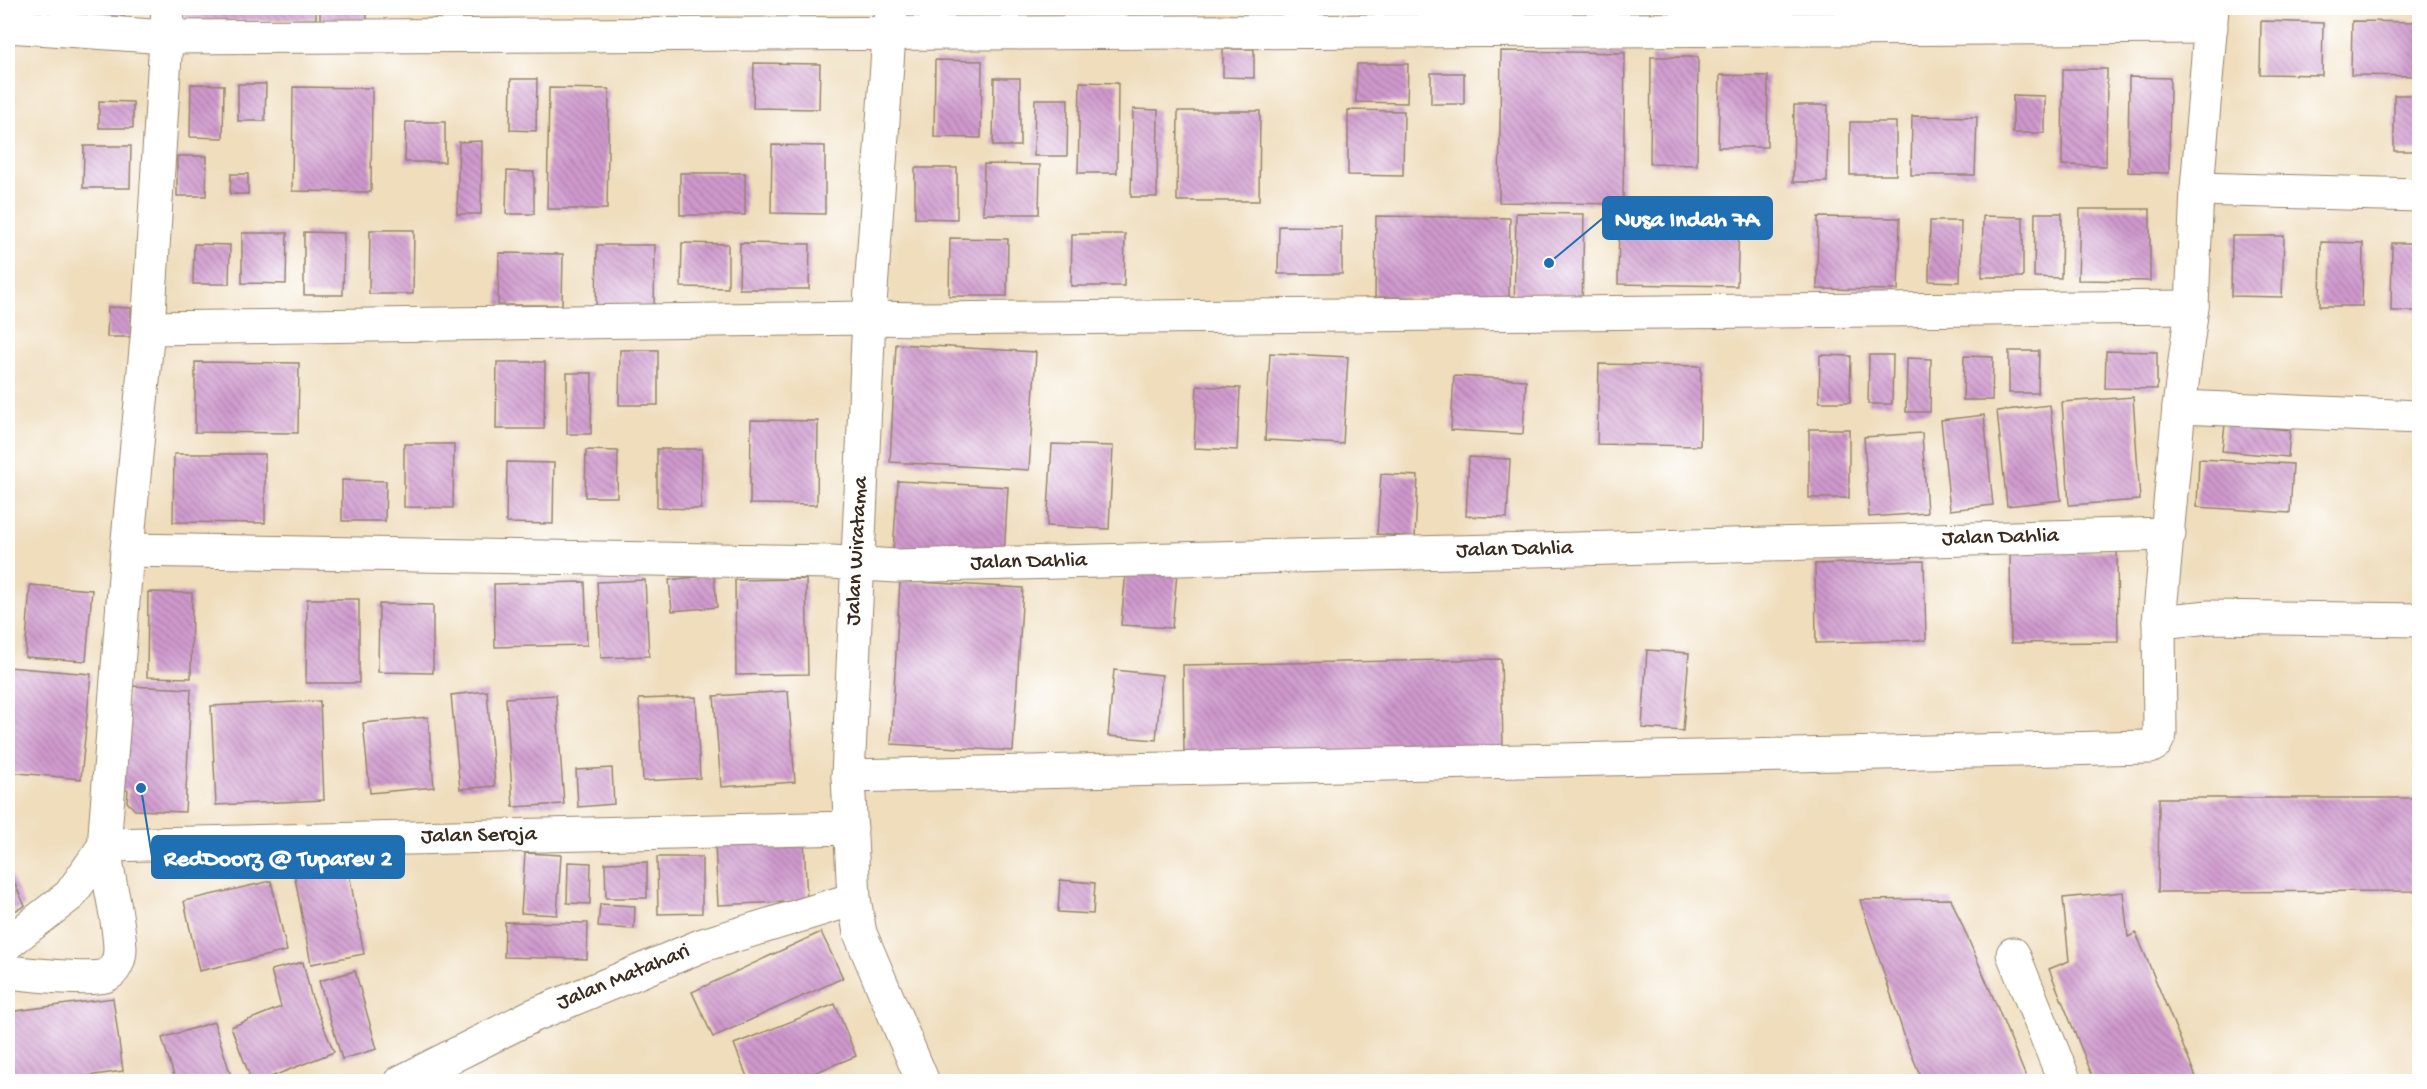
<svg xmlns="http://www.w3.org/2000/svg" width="2427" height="1089" viewBox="0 0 2427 1089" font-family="'Gochi Hand',sans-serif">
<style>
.building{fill:url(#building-back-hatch)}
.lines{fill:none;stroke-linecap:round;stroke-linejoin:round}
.minor-casing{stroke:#95846d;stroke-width:35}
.minor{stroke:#fff;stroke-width:33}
.labels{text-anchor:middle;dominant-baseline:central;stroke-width:4.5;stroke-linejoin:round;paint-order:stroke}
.street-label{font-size:22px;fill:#3b2a1e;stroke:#fff}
.leader{fill:none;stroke:#1f6fb2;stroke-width:2}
.callout-dot{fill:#1f6fb2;stroke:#fff;stroke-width:2}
.callout{fill:#1f6fb2;stroke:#1f6fb2;stroke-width:2}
.callout-label{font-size:24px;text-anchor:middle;font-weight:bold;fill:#fff}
</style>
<defs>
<pattern id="building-back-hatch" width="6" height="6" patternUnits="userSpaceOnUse" patternTransform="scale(1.5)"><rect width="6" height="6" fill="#cf99cd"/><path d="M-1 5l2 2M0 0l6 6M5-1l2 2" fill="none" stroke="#a97da6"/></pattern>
</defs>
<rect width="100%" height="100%" fill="#fff"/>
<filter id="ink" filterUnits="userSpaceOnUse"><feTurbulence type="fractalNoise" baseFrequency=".0167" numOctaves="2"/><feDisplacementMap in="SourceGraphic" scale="12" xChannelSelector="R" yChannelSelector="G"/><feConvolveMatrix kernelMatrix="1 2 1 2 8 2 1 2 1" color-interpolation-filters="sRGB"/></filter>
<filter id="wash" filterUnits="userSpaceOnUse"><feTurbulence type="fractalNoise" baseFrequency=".008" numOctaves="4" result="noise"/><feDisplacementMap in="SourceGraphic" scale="24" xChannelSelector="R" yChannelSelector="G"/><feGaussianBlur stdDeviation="1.35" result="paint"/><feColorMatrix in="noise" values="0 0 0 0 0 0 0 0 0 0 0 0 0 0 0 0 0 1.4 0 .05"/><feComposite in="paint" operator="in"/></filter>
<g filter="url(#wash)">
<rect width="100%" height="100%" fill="#efddbc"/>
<g id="blocks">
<g class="building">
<path d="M 54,8 L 124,8 L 124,25 L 54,23 Z"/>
<path d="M 184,8 L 316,8 L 316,19 L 184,23 Z"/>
<path d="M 320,8 L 367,8 L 367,26 L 320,28 Z"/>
<path d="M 2261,21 L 2323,23 L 2322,75 L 2260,74 Z"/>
<path d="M 2352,21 L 2420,22 L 2420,76 L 2351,75 Z"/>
<path d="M 1223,49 L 1254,49 L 1254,78 L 1223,77 Z"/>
<path d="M 1501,51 L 1625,53 L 1623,204 L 1499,202 Z"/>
<path d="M 1651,57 L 1698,57 L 1697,165 L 1650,164 Z"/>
<path d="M 935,60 L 982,61 L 981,138 L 934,137 Z"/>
<path d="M 754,63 L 820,64 L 819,109 L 753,108 Z"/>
<path d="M 1357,64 L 1408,64 L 1407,103 L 1356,102 Z"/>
<path d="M 2063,69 L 2107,69 L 2106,166 L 2062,165 Z"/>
<rect x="1431" y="73" width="33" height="31"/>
<path d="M 1720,75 L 1768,76 L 1767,147 L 1718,147 Z"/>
<path d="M 2129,77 L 2170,78 L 2169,173 L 2128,172 Z"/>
<path d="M 994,78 L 1020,78 L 1020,146 L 993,146 Z"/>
<path d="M 511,79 L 537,79 L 536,131 L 510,130 Z"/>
<path d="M 1080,82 L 1118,83 L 1117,173 L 1078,173 Z"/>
<path d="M 191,84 L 224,85 L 223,138 L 190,137 Z"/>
<path d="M 238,84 L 266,84 L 265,121 L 238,121 Z"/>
<path d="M 293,87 L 372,88 L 371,192 L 292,191 Z"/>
<path d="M 549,88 L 609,89 L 607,209 L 547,209 Z"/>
<path d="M 2013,95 L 2045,96 L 2045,133 L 2013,133 Z"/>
<rect x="2394" y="95" width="26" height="56"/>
<path d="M 1035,99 L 1068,99 L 1067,156 L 1034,156 Z"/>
<path d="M 99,101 L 133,102 L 133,128 L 99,128 Z"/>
<path d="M 1794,105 L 1828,105 L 1827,182 L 1793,182 Z"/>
<path d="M 1133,109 L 1158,110 L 1157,197 L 1131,197 Z"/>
<path d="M 1348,110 L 1404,111 L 1403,176 L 1348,175 Z"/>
<path d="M 1178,111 L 1260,111 L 1259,201 L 1177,201 Z"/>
<path d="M 1912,116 L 1977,117 L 1975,175 L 1911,175 Z"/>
<path d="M 406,122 L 445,122 L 445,162 L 405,162 Z"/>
<rect x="1850" y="122" width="46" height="53"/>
<path d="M 482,141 L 481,214 L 457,214 L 459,142 Z"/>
<path d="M 772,145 L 825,146 L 825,214 L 771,213 Z"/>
<path d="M 84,146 L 131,146 L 130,188 L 83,188 Z"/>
<path d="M 177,156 L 207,156 L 206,196 L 177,196 Z"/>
<path d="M 984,164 L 1040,165 L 1039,214 L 983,214 Z"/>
<path d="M 915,168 L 957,168 L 957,219 L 915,218 Z"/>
<path d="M 507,171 L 534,172 L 534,214 L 506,214 Z"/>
<rect x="680" y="173" width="65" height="42"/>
<path d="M 231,174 L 248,174 L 248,194 L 230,194 Z"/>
<path d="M 2080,209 L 2150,209 L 2150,281 L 2078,280 Z"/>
<path d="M 1516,213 L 1584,214 L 1582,313 L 1514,311 Z"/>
<path d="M 2035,213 L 2062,213 L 2061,278 L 2034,277 Z"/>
<path d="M 1376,216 L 1510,218 L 1509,298 L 1375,297 Z"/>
<path d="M 1983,216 L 2023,217 L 2023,277 L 1982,277 Z"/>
<path d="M 1818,217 L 1900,218 L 1898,290 L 1817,289 Z"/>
<path d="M 1619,220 L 1739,220 L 1737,286 L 1618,284 Z"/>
<path d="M 1930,221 L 1961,221 L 1960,282 L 1929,281 Z"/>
<path d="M 1279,226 L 1342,227 L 1342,274 L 1278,274 Z"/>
<path d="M 370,230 L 414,230 L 413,294 L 369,294 Z"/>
<path d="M 304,232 L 344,233 L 343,295 L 304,295 Z"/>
<path d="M 242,233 L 287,233 L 286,284 L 242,283 Z"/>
<path d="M 1072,234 L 1125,234 L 1124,286 L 1071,286 Z"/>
<path d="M 2232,236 L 2284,236 L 2282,297 L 2231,296 Z"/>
<path d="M 950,238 L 1008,239 L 1007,296 L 949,296 Z"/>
<path d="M 2321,242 L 2363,243 L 2362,306 L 2320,306 Z"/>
<path d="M 682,243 L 728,244 L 728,288 L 681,287 Z"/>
<path d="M 740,243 L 810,244 L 809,289 L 739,289 Z"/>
<path d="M 2392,243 L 2420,243 L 2420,311 L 2391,311 Z"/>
<path d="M 194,244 L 230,245 L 229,284 L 193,284 Z"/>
<path d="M 597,245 L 655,245 L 654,308 L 596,307 Z"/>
<path d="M 499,253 L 563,254 L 562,305 L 498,305 Z"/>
<path d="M 108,307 L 131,308 L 131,337 L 107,337 Z"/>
<path d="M 896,344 L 1036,352 L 1029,470 L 890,462 Z"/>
<path d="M 620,350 L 658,350 L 658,405 L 619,405 Z"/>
<path d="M 2009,351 L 2039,351 L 2038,393 L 2009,393 Z"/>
<path d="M 2106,351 L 2157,352 L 2157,389 L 2105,388 Z"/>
<path d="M 1270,353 L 1348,357 L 1343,444 L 1265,440 Z"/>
<path d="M 1820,355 L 1851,356 L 1850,402 L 1819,402 Z"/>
<path d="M 1869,355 L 1893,355 L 1892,404 L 1868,404 Z"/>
<path d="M 1964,356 L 1993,357 L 1992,400 L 1963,400 Z"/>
<path d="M 1907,358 L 1931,359 L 1930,412 L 1906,412 Z"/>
<path d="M 195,362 L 299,363 L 298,433 L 195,432 Z"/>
<path d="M 497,362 L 545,362 L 544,429 L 496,429 Z"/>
<path d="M 1599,364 L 1701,366 L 1700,446 L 1597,444 Z"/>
<path d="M 567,373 L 592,373 L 591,434 L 567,434 Z"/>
<path d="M 1454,376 L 1526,380 L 1523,434 L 1451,430 Z"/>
<path d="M 1197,386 L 1240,388 L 1237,450 L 1194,448 Z"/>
<path d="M 2133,397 L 2140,500 L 2069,505 L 2062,402 Z"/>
<path d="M 2050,405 L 2061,500 L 2007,506 L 1997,411 Z"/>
<path d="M 1984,415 L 1993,505 L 1950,510 L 1941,420 Z"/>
<path d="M 751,420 L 818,421 L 817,505 L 750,504 Z"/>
<path d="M 2225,424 L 2290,430 L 2288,457 L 2222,451 Z"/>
<rect x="1809" y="429" width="40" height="69"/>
<path d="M 1922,433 L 1927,513 L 1869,517 L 1864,437 Z"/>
<path d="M 404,444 L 454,444 L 453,508 L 404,507 Z"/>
<path d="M 1052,444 L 1113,446 L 1109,529 L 1047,526 Z"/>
<path d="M 657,449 L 702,449 L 701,509 L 657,508 Z"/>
<path d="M 586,450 L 618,451 L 617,497 L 585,497 Z"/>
<path d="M 174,454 L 265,454 L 265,523 L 173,522 Z"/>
<path d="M 1469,457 L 1510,459 L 1507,518 L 1466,516 Z"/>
<path d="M 2199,459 L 2293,464 L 2290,513 L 2197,507 Z"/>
<path d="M 507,462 L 554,463 L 553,524 L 506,523 Z"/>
<path d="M 1381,474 L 1418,476 L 1415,537 L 1377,534 Z"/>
<path d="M 342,480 L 386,481 L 385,521 L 342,521 Z"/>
<path d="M 898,481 L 1008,487 L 1004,556 L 893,550 Z"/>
<path d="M 2117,551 L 2118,642 L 2011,643 L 2010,552 Z"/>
<path d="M 1924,561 L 1926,640 L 1816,643 L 1815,564 Z"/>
<path d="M 1126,570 L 1177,573 L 1172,628 L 1121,625 Z"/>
<path d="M 714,575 L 717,607 L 672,611 L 669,580 Z"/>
<path d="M 806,579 L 808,674 L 736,675 L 735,580 Z"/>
<path d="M 645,580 L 649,656 L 601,658 L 597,582 Z"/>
<path d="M 900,581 L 1023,588 L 1013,751 L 891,744 Z"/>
<path d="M 585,582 L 587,645 L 495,647 L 494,584 Z"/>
<path d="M 30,585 L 92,590 L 86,661 L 25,657 Z"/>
<path d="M 148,592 L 192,593 L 191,678 L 147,677 Z"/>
<path d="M 307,599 L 359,599 L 359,683 L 306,683 Z"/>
<path d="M 379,604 L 433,605 L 433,673 L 378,672 Z"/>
<path d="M 1647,650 L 1689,653 L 1683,731 L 1642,728 Z"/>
<path d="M 1501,659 L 1503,748 L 1184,755 L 1183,665 Z"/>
<path d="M 8,667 L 91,674 L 81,779 L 8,772 Z"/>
<path d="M 1114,670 L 1162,675 L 1156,740 L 1108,736 Z"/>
<path d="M 129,686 L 191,689 L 185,812 L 135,810 L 127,802 L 128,790 L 117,790 Z"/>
<path d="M 487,691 L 495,786 L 460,789 L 451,695 Z"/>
<path d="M 788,691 L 795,782 L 721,787 L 714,696 Z"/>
<path d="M 556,695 L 564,804 L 513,807 L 506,698 Z"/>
<path d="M 696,697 L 700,778 L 643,781 L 639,699 Z"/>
<path d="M 320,701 L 324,800 L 216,805 L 211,706 Z"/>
<path d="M 428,717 L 434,787 L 370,793 L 363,723 Z"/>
<path d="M 612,768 L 614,804 L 578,807 L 576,770 Z"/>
<path d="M 2159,798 L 2420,798 L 2420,891 L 2158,892 Z"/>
<path d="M 804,840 L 807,901 L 718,905 L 715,844 Z"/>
<path d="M 525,853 L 561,855 L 557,915 L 521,913 Z"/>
<path d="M 346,857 L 364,954 L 311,964 L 293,867 Z"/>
<path d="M 657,857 L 702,857 L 702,913 L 658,914 Z"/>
<path d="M 568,862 L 591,863 L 590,904 L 567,903 Z"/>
<path d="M 647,862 L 647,898 L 606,898 L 605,863 Z"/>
<path d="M 8,869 L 25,906 L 8,914 Z"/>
<path d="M 1060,880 L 1095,883 L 1093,914 L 1058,912 Z"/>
<path d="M 271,881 L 287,951 L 199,971 L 184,901 Z"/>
<path d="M 2123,892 L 2128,937 L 2136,933 L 2198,1082 L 2095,1082 L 2049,969 L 2069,961 L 2063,898 Z"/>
<path d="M 1951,899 L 1996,1004 L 2028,1082 L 1923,1082 L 1906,1041 L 1860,900 Z"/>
<path d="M 600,904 L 635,906 L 634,929 L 598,927 Z"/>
<path d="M 505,922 L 588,923 L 587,959 L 504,957 Z"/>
<path d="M 821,932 L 843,978 L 713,1037 L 692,992 Z"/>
<path d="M 303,962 L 311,995 L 334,1052 L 258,1082 L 252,1082 L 231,1027 L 281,1007 L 271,970 Z"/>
<path d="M 355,971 L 377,1049 L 342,1059 L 319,981 Z"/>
<path d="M 113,998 L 123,1071 L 44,1082 L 8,1082 L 8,1012 Z"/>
<path d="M 835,1004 L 856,1056 L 792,1082 L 749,1082 L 734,1044 Z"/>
<path d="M 214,1022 L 233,1082 L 176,1082 L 162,1038 Z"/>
</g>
</g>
</g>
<g filter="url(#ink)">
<use href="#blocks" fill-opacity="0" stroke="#95846d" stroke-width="1.5"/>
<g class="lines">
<defs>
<g id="minor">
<path d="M 891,8 L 869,318 L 848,776 L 854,899 L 860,933 L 923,1082"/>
<path d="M 8,26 L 166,37 L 2211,27"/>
<path d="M 2197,189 L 2420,195"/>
<path d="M 148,328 L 869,318 L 924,319 L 2192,307"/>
<path d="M 2179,407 L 2420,417"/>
<path id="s1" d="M 127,550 L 831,562 L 896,566 L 2169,534"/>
<path d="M 2159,622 L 2209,617 L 2420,620"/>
<path d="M 848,776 L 2150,747 L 2155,744 L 2160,734 L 2159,622 L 2179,407 L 2192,307 L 2197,189 L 2212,8"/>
<path id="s2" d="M 105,845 L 851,828"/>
<path d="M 8,943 L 70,895 L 105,845"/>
<path d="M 2013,954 L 2065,1082"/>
<path d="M 8,972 C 28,974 88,981 105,976 C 115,972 120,960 120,949 C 119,911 104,873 105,834 L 127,550 L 148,328 L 168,8"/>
<path id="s3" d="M 401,1082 L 532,1016 L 703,945 L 854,899"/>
</g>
</defs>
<use href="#minor" class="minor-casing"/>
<use href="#minor" class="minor"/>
</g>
</g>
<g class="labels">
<g class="street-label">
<text stroke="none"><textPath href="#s1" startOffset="1874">Jalan Dahlia</textPath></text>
<text transform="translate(858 551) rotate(-87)">Jalan Wiratama</text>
<text stroke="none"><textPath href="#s1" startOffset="1388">Jalan Dahlia</textPath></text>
<text stroke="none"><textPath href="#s1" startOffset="902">Jalan Dahlia</textPath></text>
<text stroke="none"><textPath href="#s2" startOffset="374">Jalan Seroja</textPath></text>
<text stroke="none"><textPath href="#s3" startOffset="246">Jalan Matahari</textPath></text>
</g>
</g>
<path class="leader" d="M1549 263L1603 218M141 788L152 857"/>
<g class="callout-dot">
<circle cx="1549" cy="263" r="6"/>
<circle cx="141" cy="788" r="6"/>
</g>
<g class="callout">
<rect x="1603" y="197" width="169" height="42" rx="6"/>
<rect x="152" y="836" width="252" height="42" rx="6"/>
</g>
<g class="callout-label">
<text x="1687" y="226">Nusa Indah 7A</text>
<text x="278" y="865">RedDoorz @ Tuparev 2</text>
</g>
<rect width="2427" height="1089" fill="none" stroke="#fff" stroke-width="30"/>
</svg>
